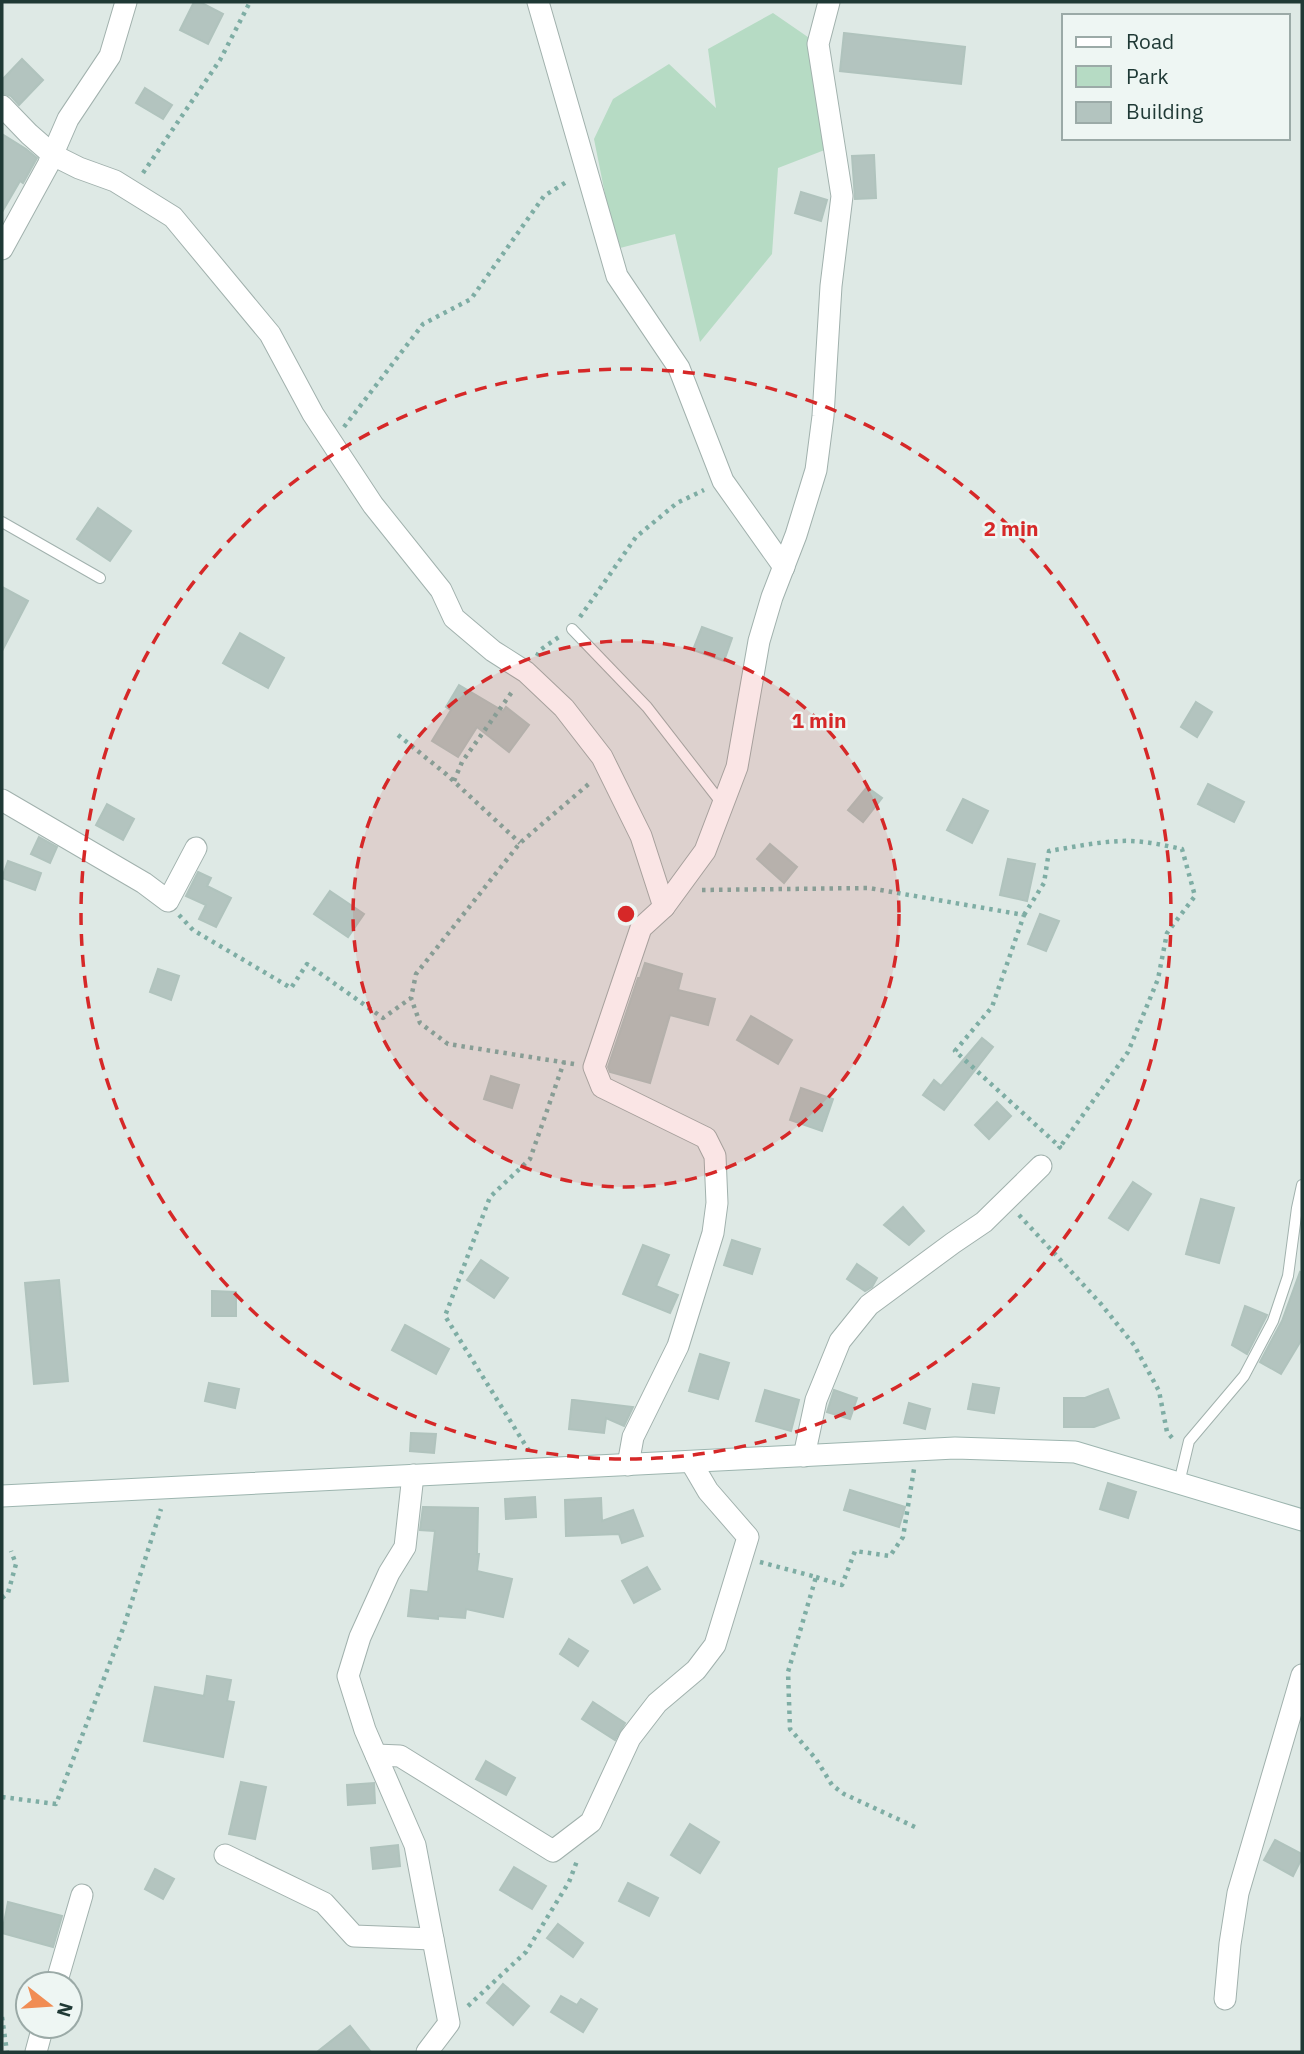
<svg xmlns="http://www.w3.org/2000/svg" width="1304" height="2054" viewBox="0 0 1304 2054" font-family="'IBM Plex Sans',sans-serif">
<style>
.green{fill:#b6dbc4}
.building{fill:#b3c4bf;stroke:#b0c3bd;stroke-width:2}
.lines{fill:none;stroke-linecap:round;stroke-linejoin:round}
.lane-casing{stroke:#a1b1ad;stroke-width:12}
.street-casing{stroke:#a1b1ad;stroke-width:23}
.secondary-casing{stroke:#9db5af;stroke-width:23}
.path{stroke:#7eada4;stroke-width:4.5;stroke-dasharray:3.5 5;stroke-linecap:butt}
.lane{stroke:#fff;stroke-width:10}
.street{stroke:#fff;stroke-width:21}
.secondary{stroke:#fff;stroke-width:21}
.ring{fill:none;stroke:#d62828;stroke-width:3.5;stroke-dasharray:12 9}
.centre{fill:#d62828;stroke:#eef6f3;stroke-width:3.5}
.ring-label{font-size:21px;text-anchor:middle;font-weight:bold;fill:#d62828;stroke:#eef6f3;stroke-width:5;stroke-linejoin:round;paint-order:stroke}
</style>
<rect width="100%" height="100%" fill="#dee9e5"/>
<path class="green" d="M 773,13 L 818,44 L 835,146 L 778,168 L 772,254 L 700,342 L 675,234 L 616,249 L 594,139 L 613,99 L 669,64 L 716,108 L 708,49 Z"/>
<g class="building">
<path d="M 194,2 L 200,2 L 223,14 L 208,44 L 180,30 Z"/>
<path d="M 844,33 L 965,47 L 961,84 L 840,71 Z"/>
<path d="M 22,59 L 43,80 L 19,105 L 11,96 L 2,93 L 2,80 Z"/>
<path d="M 145,88 L 172,105 L 163,119 L 136,103 Z"/>
<path d="M 2,134 L 26,149 L 37,158 L 23,183 L 20,181 L 2,212 Z"/>
<path d="M 874,155 L 876,198 L 855,199 L 852,156 Z"/>
<path d="M 801,192 L 827,200 L 821,221 L 795,213 Z"/>
<path d="M 98,508 L 131,531 L 110,561 L 77,539 Z"/>
<path d="M 2,587 L 28,601 L 2,651 Z"/>
<path d="M 702,627 L 732,638 L 724,661 L 693,650 Z"/>
<path d="M 240,633 L 284,658 L 268,688 L 223,663 Z"/>
<path d="M 459,685 L 503,711 L 506,707 L 529,725 L 509,752 L 477,727 L 458,757 L 432,741 L 451,710 L 446,707 Z"/>
<path d="M 1196,702 L 1212,712 L 1197,737 L 1181,727 Z"/>
<path d="M 1208,784 L 1244,802 L 1234,822 L 1198,804 Z"/>
<path d="M 867,787 L 882,798 L 863,822 L 848,810 Z"/>
<path d="M 963,799 L 988,811 L 972,843 L 947,830 Z"/>
<path d="M 107,804 L 134,819 L 123,840 L 96,825 Z"/>
<path d="M 39,837 L 57,847 L 50,863 L 31,854 Z"/>
<path d="M 770,844 L 797,867 L 784,883 L 757,859 Z"/>
<path d="M 1008,859 L 1035,864 L 1027,901 L 1000,895 Z"/>
<path d="M 8,861 L 41,873 L 35,890 L 2,878 Z"/>
<path d="M 198,872 L 211,878 L 207,886 L 231,898 L 216,927 L 199,919 L 206,905 L 186,896 Z"/>
<path d="M 330,891 L 364,914 L 348,937 L 314,914 Z"/>
<path d="M 1040,914 L 1059,921 L 1046,951 L 1028,944 Z"/>
<path d="M 645,963 L 682,974 L 678,990 L 715,999 L 708,1025 L 670,1015 L 650,1083 L 610,1072 L 608,1067 L 638,978 L 640,978 Z"/>
<path d="M 158,969 L 179,976 L 171,1000 L 150,992 Z"/>
<path d="M 751,1016 L 792,1040 L 778,1064 L 737,1040 Z"/>
<path d="M 982,1038 L 993,1047 L 944,1110 L 923,1095 L 934,1080 L 941,1086 Z"/>
<path d="M 491,1076 L 519,1085 L 512,1108 L 484,1099 Z"/>
<path d="M 801,1088 L 833,1099 L 822,1131 L 790,1120 Z"/>
<path d="M 997,1102 L 1011,1116 L 989,1139 L 975,1125 Z"/>
<path d="M 1133,1182 L 1151,1194 L 1128,1230 L 1109,1218 Z"/>
<path d="M 1201,1199 L 1234,1208 L 1219,1263 L 1186,1254 Z"/>
<path d="M 903,1207 L 924,1231 L 909,1245 L 884,1225 Z"/>
<path d="M 732,1240 L 760,1249 L 752,1274 L 724,1265 Z"/>
<path d="M 643,1245 L 669,1255 L 656,1286 L 678,1295 L 670,1313 L 623,1294 Z"/>
<path d="M 481,1260 L 508,1278 L 494,1298 L 467,1280 Z"/>
<path d="M 857,1264 L 877,1278 L 872,1287 L 865,1291 L 847,1279 Z"/>
<path d="M 1300,1272 L 1302,1273 L 1302,1339 L 1281,1374 L 1260,1362 L 1282,1321 Z"/>
<path d="M 59,1280 L 68,1381 L 34,1384 L 25,1283 Z"/>
<path d="M 212,1291 L 236,1292 L 236,1316 L 212,1316 Z"/>
<path d="M 1245,1306 L 1267,1315 L 1247,1354 L 1232,1345 Z"/>
<path d="M 405,1325 L 449,1349 L 436,1374 L 392,1350 Z"/>
<path d="M 700,1354 L 729,1363 L 718,1399 L 689,1391 Z"/>
<path d="M 209,1383 L 239,1389 L 235,1408 L 205,1401 Z"/>
<path d="M 973,1384 L 999,1388 L 994,1413 L 968,1409 Z"/>
<path d="M 1108,1389 L 1119,1418 L 1094,1427 L 1064,1427 L 1064,1398 L 1085,1398 Z"/>
<path d="M 765,1390 L 799,1400 L 791,1431 L 756,1421 Z"/>
<path d="M 834,1390 L 857,1398 L 850,1419 L 827,1412 Z"/>
<path d="M 572,1400 L 574,1400 L 633,1407 L 624,1426 L 606,1418 L 604,1433 L 569,1429 Z"/>
<path d="M 909,1403 L 930,1409 L 925,1429 L 904,1423 Z"/>
<path d="M 411,1433 L 436,1434 L 434,1453 L 410,1451 Z"/>
<path d="M 1108,1483 L 1136,1492 L 1128,1518 L 1100,1509 Z"/>
<path d="M 850,1490 L 905,1507 L 899,1527 L 844,1510 Z"/>
<path d="M 535,1497 L 536,1517 L 506,1519 L 505,1499 Z"/>
<path d="M 601,1498 L 602,1521 L 633,1510 L 643,1536 L 622,1543 L 619,1534 L 566,1536 L 565,1500 Z"/>
<path d="M 423,1507 L 478,1508 L 477,1554 L 479,1554 L 477,1571 L 512,1579 L 503,1617 L 466,1609 L 465,1618 L 438,1616 L 438,1619 L 408,1616 L 411,1590 L 428,1592 L 435,1531 L 420,1530 Z"/>
<path d="M 647,1567 L 660,1589 L 634,1603 L 622,1581 Z"/>
<path d="M 569,1639 L 588,1651 L 578,1666 L 560,1654 Z"/>
<path d="M 207,1676 L 231,1680 L 227,1701 L 234,1702 L 223,1757 L 144,1741 L 155,1687 L 204,1696 Z"/>
<path d="M 593,1702 L 625,1723 L 615,1740 L 582,1719 Z"/>
<path d="M 486,1761 L 515,1778 L 506,1795 L 476,1779 Z"/>
<path d="M 241,1782 L 266,1787 L 255,1839 L 229,1834 Z"/>
<path d="M 374,1783 L 375,1803 L 348,1805 L 347,1785 Z"/>
<path d="M 690,1824 L 719,1842 L 700,1873 L 671,1855 Z"/>
<path d="M 1275,1840 L 1302,1854 L 1302,1858 L 1293,1876 L 1264,1860 Z"/>
<path d="M 398,1845 L 400,1866 L 373,1869 L 371,1848 Z"/>
<path d="M 514,1867 L 546,1886 L 532,1909 L 500,1890 Z"/>
<path d="M 155,1869 L 174,1879 L 163,1899 L 145,1889 Z"/>
<path d="M 628,1883 L 658,1898 L 649,1916 L 619,1901 Z"/>
<path d="M 8,1902 L 62,1916 L 53,1947 L 2,1933 Z"/>
<path d="M 558,1924 L 583,1943 L 573,1957 L 547,1938 Z"/>
<path d="M 503,1984 L 529,2006 L 513,2025 L 487,2003 Z"/>
<path d="M 561,1996 L 577,2005 L 581,1999 L 597,2009 L 583,2032 L 551,2012 Z"/>
<path d="M 350,2026 L 371,2052 L 317,2052 Z"/>
</g>
<g class="lines">
<defs>
<g id="lane">
<path d="M 2,522 L 100,578"/>
<path d="M 572,629 L 647,707 L 723,805"/>
<path d="M 1179,1483 L 1189,1441 L 1244,1376 L 1273,1321 L 1288,1276 L 1297,1208 L 1302,1185"/>
</g>
<g id="street">
<path d="M 538,2 L 617,276 L 679,368 L 723,481 L 784,567"/>
<path d="M 2,106 L 29,134 L 53,155 L 79,168 L 115,181 L 173,217 L 270,334 L 313,414 L 373,505 L 441,590 L 454,618 L 493,651 L 526,672 L 564,708 L 602,757 L 641,836 L 664,907"/>
<path d="M 2,249 L 48,165 L 68,119 L 110,56 L 126,2"/>
<path d="M 2,800 L 144,883 L 168,901 L 196,848"/>
<path d="M 804,1456 L 816,1400 L 840,1341 L 869,1305 L 953,1243 L 984,1222 L 1041,1166"/>
<path d="M 628,1465 L 633,1437 L 678,1346 L 713,1233 L 717,1203 L 715,1156 L 706,1138 L 602,1087 L 594,1067 L 641,928 L 664,907 L 705,851 L 737,767 L 759,641 L 772,597 L 796,535 L 816,470 L 823,416 L 831,286 L 842,196 L 818,44 L 829,2"/>
<path d="M 413,1475 L 405,1547 L 389,1573 L 360,1637 L 348,1676 L 365,1730 L 415,1845 L 449,2023 L 427,2052"/>
<path d="M 376,1755 L 400,1756 L 553,1851 L 591,1822 L 630,1738 L 657,1703 L 696,1670 L 715,1645 L 748,1537 L 708,1491 L 691,1462"/>
<path d="M 225,1855 L 324,1903 L 354,1936 L 433,1939"/>
<path d="M 56,1984 L 82,1895"/>
<path d="M 1225,1999 L 1230,1944 L 1238,1893 L 1302,1675"/>
<path d="M 36,2052 L 43,2026"/>
</g>
<path id="secondary" d="M 2,1496 L 955,1448 L 1075,1452 L 1302,1520"/>
</defs>
<use href="#lane" class="lane-casing"/>
<use href="#street" class="street-casing"/>
<use href="#secondary" class="secondary-casing"/>
<g class="path">
<path d="M 143,173 L 220,60 L 250,2"/>
<path d="M 344,427 L 423,324 L 471,299 L 544,196 L 568,181"/>
<path d="M 580,617 L 636,537 L 677,503 L 704,490"/>
<path d="M 537,656 L 540,650 L 559,637"/>
<path d="M 398,735 L 446,774 L 520,843"/>
<path d="M 454,781 L 462,762 L 514,689"/>
<path d="M 702,890 L 869,888 L 1024,915 L 992,1007 L 955,1051 L 1060,1147 L 1055,1152"/>
<path d="M 179,915 L 193,930 L 291,988 L 307,964 L 383,1018 L 411,998"/>
<path d="M 1024,915 L 1044,883 L 1049,851 C 1073,847 1097,842 1121,841 C 1141,840 1163,845 1182,849 L 1195,896 L 1167,933 L 1158,979 L 1128,1052 L 1060,1147"/>
<path d="M 574,1064 L 448,1044 L 420,1023 L 411,998 L 416,974 L 520,843 L 591,782"/>
<path d="M 1019,1215 L 1101,1304 L 1134,1345 L 1159,1391 L 1167,1432 L 1174,1440"/>
<path d="M 529,1451 L 445,1316 L 490,1197 L 530,1159 L 564,1062"/>
<path d="M 760,1562 L 816,1577 L 788,1672 L 790,1729 L 816,1759 L 832,1785 L 844,1794 L 915,1827"/>
<path d="M 816,1577 L 842,1585 L 855,1551 L 890,1556 L 903,1537 L 914,1469"/>
<path d="M 2,1598 L 8,1593 L 16,1564 L 11,1551"/>
<path d="M 2,1797 L 56,1804 L 124,1626 L 161,1509"/>
<path d="M 468,2006 L 526,1952 L 569,1882 L 577,1861"/>
<path d="M 2,2017 L 7,2052"/>
</g>
<use href="#lane" class="lane"/>
<use href="#street" class="street"/>
<use href="#secondary" class="secondary"/>
</g>
<circle cx="626" cy="914" r="273" fill="#d62828" fill-opacity=".12"/>
<g class="ring">
<circle cx="626" cy="914" r="273"/>
<circle cx="626" cy="914" r="545"/>
</g>
<circle cx="626" cy="914" r="10" class="centre"/>
<g class="ring-label">
<text x="1011" y="536">2 min</text>
<text x="819" y="728">1 min</text>
</g>
<rect width="1304" height="2054" fill="none" stroke="#1f3935" stroke-width="7"/>
<rect x="1062" y="14" width="228" height="126" fill="#eef6f3" stroke="#9baaa7" stroke-width="2"/>
<rect x="1076" y="37" width="35" height="10" fill="#ffffff" stroke="#9baaa7" stroke-width="2"/>
<text x="1126" y="49" font-size="21" fill="#1f3935">Road</text>
<rect x="1076" y="66" width="35" height="21" fill="#b6dbc4" stroke="#9baaa7" stroke-width="2"/>
<text x="1126" y="84" font-size="21" fill="#1f3935">Park</text>
<rect x="1076" y="102" width="35" height="21" fill="#b3c4bf" stroke="#9baaa7" stroke-width="2"/>
<text x="1126" y="119" font-size="21" fill="#1f3935">Building</text>
<g transform="translate(49 2005) rotate(107)"><circle r="33" fill="#eef6f3" stroke="#9baaa7" stroke-width="2"/>
<path d="M0-5L12 26L0 18L-12 26Z" fill="#f18d54"/>
<text y="-10" font-size="19" font-weight="bold" text-anchor="middle" fill="#1f3935">N</text>
</g>
</svg>
